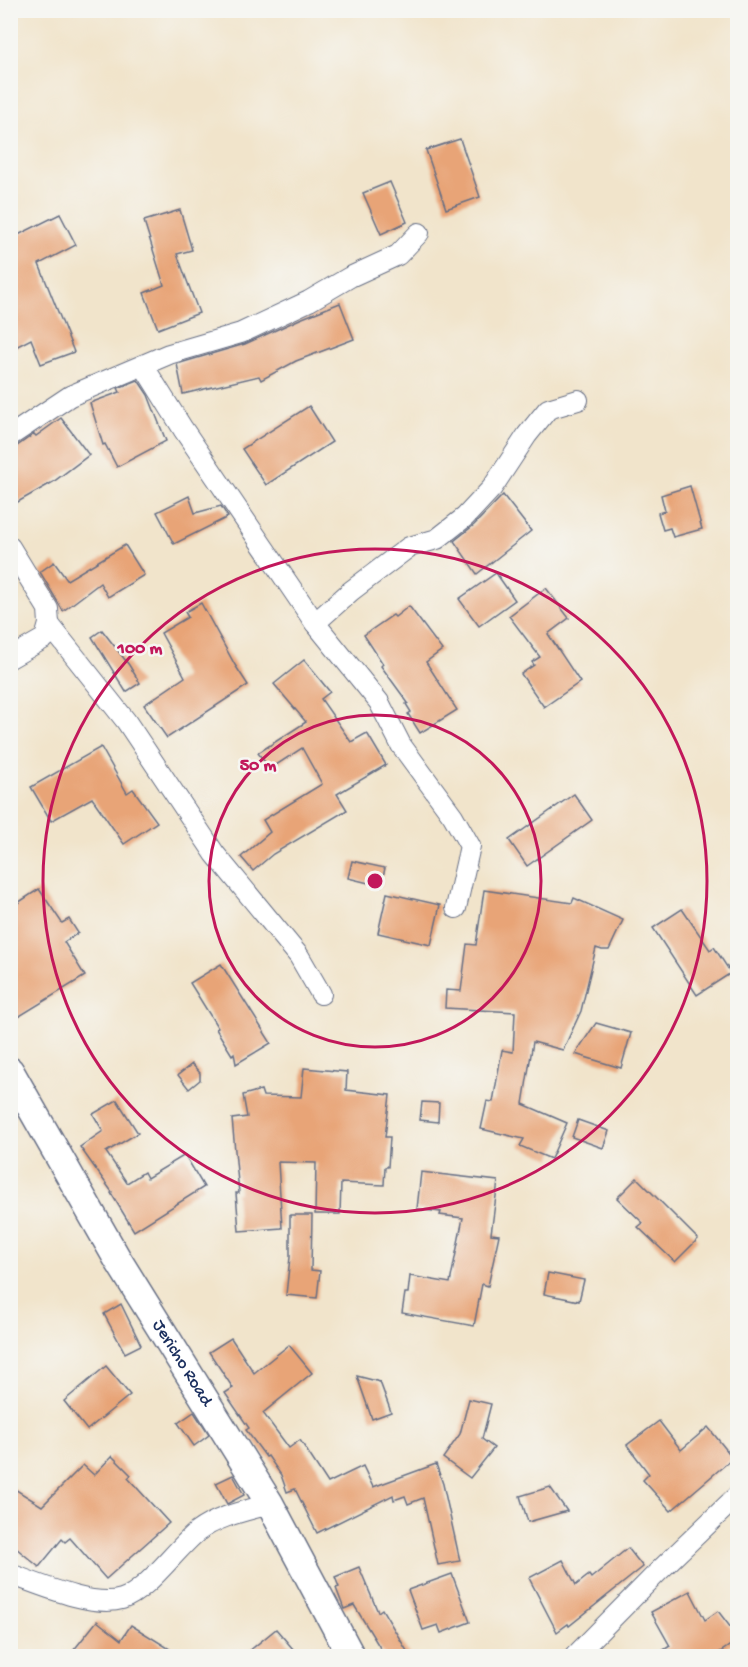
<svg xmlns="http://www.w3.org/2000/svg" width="748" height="1667" viewBox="0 0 748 1667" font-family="'Gochi Hand',sans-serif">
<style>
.building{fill:#e8a477}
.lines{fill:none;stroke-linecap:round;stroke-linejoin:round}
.street-casing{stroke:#666e84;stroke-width:22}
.secondary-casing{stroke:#666e84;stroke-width:30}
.street{stroke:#fff;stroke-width:20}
.secondary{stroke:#fff;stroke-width:27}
.ring{fill:none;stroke:#c2185b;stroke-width:3}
.labels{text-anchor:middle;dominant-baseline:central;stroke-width:5;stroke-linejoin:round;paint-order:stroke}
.street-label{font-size:18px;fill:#1b2f5e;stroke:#f6f6f2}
.centre{fill:#c2185b;stroke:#f6f6f2;stroke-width:3}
.ring-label{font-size:18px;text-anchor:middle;font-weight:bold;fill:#c2185b;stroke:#f6f6f2;stroke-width:5;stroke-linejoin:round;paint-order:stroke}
</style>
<rect width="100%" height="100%" fill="#f6f6f2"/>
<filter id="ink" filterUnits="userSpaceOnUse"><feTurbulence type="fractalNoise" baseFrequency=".0167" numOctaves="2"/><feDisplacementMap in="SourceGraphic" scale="12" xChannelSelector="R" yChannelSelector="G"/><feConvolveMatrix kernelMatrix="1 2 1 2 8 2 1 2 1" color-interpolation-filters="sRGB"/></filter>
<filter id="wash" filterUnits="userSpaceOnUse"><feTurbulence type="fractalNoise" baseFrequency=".008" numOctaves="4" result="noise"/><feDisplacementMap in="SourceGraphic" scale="24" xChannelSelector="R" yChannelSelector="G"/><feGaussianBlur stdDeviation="1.35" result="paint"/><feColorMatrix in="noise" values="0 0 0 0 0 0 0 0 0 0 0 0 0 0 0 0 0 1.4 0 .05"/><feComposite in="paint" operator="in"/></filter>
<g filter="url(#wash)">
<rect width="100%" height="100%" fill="#f1e4cb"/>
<g id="blocks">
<g class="building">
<path d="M 460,139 L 480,197 L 446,209 L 426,150 Z"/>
<path d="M 390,182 L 407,222 L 381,234 L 363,193 Z"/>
<path d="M 180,210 L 192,250 L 177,254 L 199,313 L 158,329 L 144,293 L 164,285 L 144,221 Z"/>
<path d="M 60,214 L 76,245 L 39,264 L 74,352 L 41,364 L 31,339 L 10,350 L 10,239 Z"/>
<path d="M 340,303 L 354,339 L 296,361 L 261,380 L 259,376 L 183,394 L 177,364 L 245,344 L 300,319 Z"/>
<path d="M 138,380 L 148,395 L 166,441 L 117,467 L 105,444 L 103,445 L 90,403 L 120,392 L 118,388 Z"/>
<path d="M 309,406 L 332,442 L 266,485 L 242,449 Z"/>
<path d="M 61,418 L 89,455 L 53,482 L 16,503 L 10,494 L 10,448 L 17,446 L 34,434 L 36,436 Z"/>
<path d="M 690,486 L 702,529 L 673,537 L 670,528 L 663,530 L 658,513 L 665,511 L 661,495 Z"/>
<path d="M 503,495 L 531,531 L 477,574 L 454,541 L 474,525 Z"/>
<path d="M 189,496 L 195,513 L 221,506 L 228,517 L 174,544 L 157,512 Z"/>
<path d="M 125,545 L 144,575 L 108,597 L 100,583 L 63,611 L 40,572 L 54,562 L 67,580 Z"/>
<path d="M 496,573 L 515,600 L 479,626 L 459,599 Z"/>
<path d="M 546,588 L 569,618 L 548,634 L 580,682 L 544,707 L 521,674 L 534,665 L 532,662 L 540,657 L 509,616 Z"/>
<path d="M 201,603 L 235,665 L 248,685 L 167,738 L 144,705 L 185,677 L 161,633 L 188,617 L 185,612 Z"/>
<path d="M 409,606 L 442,650 L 426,662 L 457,710 L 420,733 L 408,714 L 411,712 L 406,704 L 408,703 L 381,666 L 383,664 L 364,635 L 393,615 L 395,617 Z"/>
<path d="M 102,630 L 129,665 L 140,683 L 126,692 L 92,637 Z"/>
<path d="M 304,660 L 330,692 L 321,699 L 351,742 L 367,733 L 386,765 L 337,794 L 347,810 L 273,854 L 253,871 L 241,857 L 270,832 L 263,820 L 322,784 L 302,748 L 270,769 L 258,753 L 306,722 L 274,684 Z"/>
<path d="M 101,747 L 127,793 L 133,789 L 157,822 L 124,844 L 92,798 L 51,821 L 31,787 Z"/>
<path d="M 574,794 L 592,820 L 527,866 L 509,840 Z"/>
<path d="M 352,861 L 385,868 L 381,886 L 348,878 Z"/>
<path d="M 39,889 L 62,923 L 69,919 L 78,933 L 64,942 L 85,976 L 10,1022 L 10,908 Z"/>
<path d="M 484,890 L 572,903 L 574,898 L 623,920 L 609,950 L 602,950 L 596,948 L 581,1011 L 563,1050 L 533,1042 L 523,1104 L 567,1123 L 551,1159 L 520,1146 L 524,1139 L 481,1129 L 487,1101 L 493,1102 L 502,1050 L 513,1052 L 515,1012 L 445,1008 L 446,990 L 461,991 L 467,944 L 476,945 Z"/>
<path d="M 387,893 L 440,905 L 431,945 L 378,933 Z"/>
<path d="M 682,909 L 710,950 L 714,947 L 731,973 L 697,995 L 653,928 Z"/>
<path d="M 221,964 L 271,1043 L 236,1064 L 234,1053 L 232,1055 L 216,1029 L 218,1028 L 190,983 Z"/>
<path d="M 596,1023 L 631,1033 L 621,1068 L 575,1054 Z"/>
<path d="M 192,1064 L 200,1073 L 200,1080 L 189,1089 L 178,1075 Z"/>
<path d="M 304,1068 L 347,1072 L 346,1090 L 390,1095 L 385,1137 L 390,1137 L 388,1167 L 385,1167 L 384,1185 L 341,1183 L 340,1214 L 315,1214 L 316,1163 L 278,1162 L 282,1228 L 239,1231 L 236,1193 L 239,1193 L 232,1119 L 247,1117 L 243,1095 L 261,1090 L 263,1096 L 301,1097 Z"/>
<path d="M 117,1100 L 138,1133 L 106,1152 L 127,1183 L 144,1172 L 147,1178 L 185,1155 L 204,1187 L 134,1231 L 111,1193 L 112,1192 L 80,1147 L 103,1131 L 93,1114 Z"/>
<path d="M 422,1102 L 439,1103 L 438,1122 L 420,1120 Z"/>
<path d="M 578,1120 L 609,1131 L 603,1148 L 572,1137 Z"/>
<path d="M 421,1172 L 498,1181 L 491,1234 L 499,1235 L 488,1286 L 482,1284 L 474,1326 L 402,1313 L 405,1293 L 408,1293 L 410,1276 L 450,1283 L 463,1218 L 440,1215 L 441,1212 L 417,1209 Z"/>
<path d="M 637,1178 L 698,1239 L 675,1262 L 638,1227 L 643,1223 L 617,1198 Z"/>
<path d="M 290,1215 L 312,1215 L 311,1270 L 320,1271 L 317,1298 L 286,1295 L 290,1257 Z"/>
<path d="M 548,1273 L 584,1280 L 579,1301 L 544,1294 Z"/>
<path d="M 121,1304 L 141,1345 L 125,1353 L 104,1314 Z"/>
<path d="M 231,1338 L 254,1373 L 289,1345 L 312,1373 L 263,1413 L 289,1448 L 300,1440 L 328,1483 L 363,1466 L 373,1487 L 436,1464 L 443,1484 L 460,1561 L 438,1565 L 423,1498 L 408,1504 L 405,1496 L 394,1500 L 393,1495 L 317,1533 L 295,1489 L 287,1492 L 281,1475 L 268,1456 L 266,1457 L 246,1430 L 249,1428 L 225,1393 L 233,1388 L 209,1352 Z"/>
<path d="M 106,1366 L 130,1395 L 87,1430 L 64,1401 Z"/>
<path d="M 357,1376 L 380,1382 L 391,1412 L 372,1419 Z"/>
<path d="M 469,1399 L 491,1404 L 482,1439 L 494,1448 L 470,1478 L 443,1458 L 460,1434 Z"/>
<path d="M 194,1412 L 209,1435 L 194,1446 L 178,1423 Z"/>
<path d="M 659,1421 L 681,1450 L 708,1427 L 733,1458 L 671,1511 L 643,1480 L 649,1474 L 627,1445 Z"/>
<path d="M 112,1456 L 131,1475 L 128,1478 L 169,1523 L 106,1579 L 70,1538 L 65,1542 L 62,1539 L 39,1567 L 10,1543 L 10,1486 L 42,1506 L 83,1465 L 94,1475 Z"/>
<path d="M 233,1475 L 244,1495 L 227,1504 L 216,1483 Z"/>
<path d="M 550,1487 L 567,1511 L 528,1522 L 520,1496 Z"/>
<path d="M 628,1548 L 643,1567 L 569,1626 L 568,1624 L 557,1632 L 529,1578 L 563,1560 L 576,1585 L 589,1575 L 591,1578 Z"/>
<path d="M 359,1567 L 378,1612 L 382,1609 L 410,1656 L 385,1656 L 354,1605 L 344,1609 L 336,1588 L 339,1587 L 335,1577 Z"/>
<path d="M 452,1574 L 470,1622 L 441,1633 L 438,1625 L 423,1630 L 408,1590 Z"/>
<path d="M 690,1591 L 705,1620 L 718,1611 L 738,1637 L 738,1640 L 714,1656 L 654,1656 L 670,1646 L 651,1612 Z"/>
<path d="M 97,1621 L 121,1640 L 131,1625 L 181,1656 L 69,1656 Z"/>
<path d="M 276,1629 L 299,1656 L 243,1656 Z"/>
</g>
</g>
</g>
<g filter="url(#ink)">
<use href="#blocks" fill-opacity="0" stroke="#666e84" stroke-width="1.5"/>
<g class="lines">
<defs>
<g id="street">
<path d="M 143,365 L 183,429 L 315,623 L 379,702 L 401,745 L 453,816 L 470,846 L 456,908"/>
<path d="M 10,436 L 70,396 L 169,354 L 241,333 L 309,301 L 350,277 L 398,255 L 419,233"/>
<path d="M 10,547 L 48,609 L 49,624 L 45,638 L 10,658"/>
<path d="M 315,623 L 351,591 L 409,547 L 437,539 L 465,517 L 492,488 L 527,435 L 548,409 L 578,400"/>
<path d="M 49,624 L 126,721 L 215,854 L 299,956 L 321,994"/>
<path d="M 10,1574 C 38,1584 93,1608 122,1599 C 147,1591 175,1550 197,1532 C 218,1516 245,1511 270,1504"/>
<path d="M 575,1656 L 659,1571 L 738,1495"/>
</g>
<g id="secondary">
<path id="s1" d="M 10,1071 L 118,1260 L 270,1504 L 351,1656"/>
</g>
</defs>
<use href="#street" class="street-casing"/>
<use href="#secondary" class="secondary-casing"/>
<use href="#street" class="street"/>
<use href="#secondary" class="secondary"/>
</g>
</g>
<g class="ring">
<circle cx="375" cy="881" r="166"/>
<circle cx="375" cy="881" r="332"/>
</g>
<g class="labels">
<g class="street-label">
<text stroke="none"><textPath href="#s1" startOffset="339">Jericho Road</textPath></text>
</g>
</g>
<circle cx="375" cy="881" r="9" class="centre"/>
<g class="ring-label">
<text x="140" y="653">100 m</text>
<text x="258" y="770">50 m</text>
</g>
<rect width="748" height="1667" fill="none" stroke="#f6f6f2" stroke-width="36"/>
</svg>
